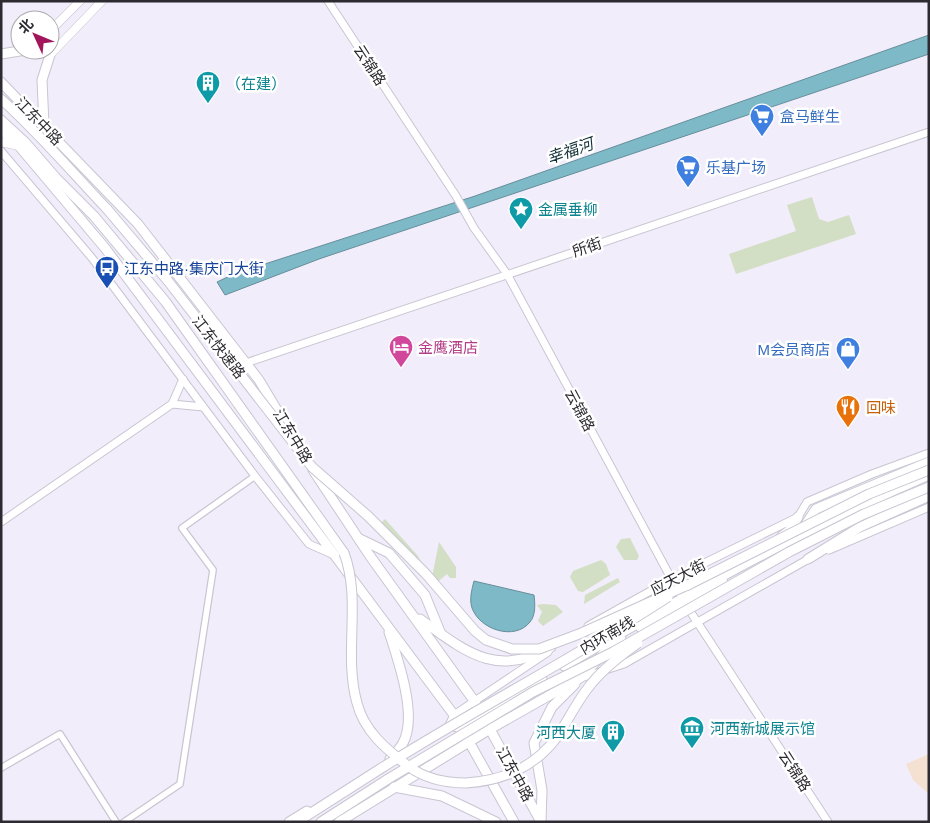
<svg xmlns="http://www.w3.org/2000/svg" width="930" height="823" viewBox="0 0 930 823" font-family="Helvetica,'Noto Sans SC',sans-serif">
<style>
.education{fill:#f4e1d1}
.green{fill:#d2dfc4}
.water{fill:#7eb9c7;stroke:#668e9a}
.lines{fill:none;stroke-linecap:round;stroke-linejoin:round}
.minor-casing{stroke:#c9c5d2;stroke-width:8}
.tertiary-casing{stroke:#c9c5d2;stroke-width:9}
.secondary-casing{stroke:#c9c5d2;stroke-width:9}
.primary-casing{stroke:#c9c5d2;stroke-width:11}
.trunk-casing{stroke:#c9c5d2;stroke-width:11}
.minor{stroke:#fff;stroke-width:5.5}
.tertiary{stroke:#fff;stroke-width:7}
.secondary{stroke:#fff;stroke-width:8}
.primary{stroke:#fff;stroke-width:9}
.trunk{stroke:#fff;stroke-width:9}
.trunk-bridge-casing{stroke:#c9c5d2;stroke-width:11;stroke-linecap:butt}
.trunk-bridge{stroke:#fff;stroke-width:9}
.labels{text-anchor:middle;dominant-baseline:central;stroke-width:5;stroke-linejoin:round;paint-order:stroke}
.street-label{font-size:15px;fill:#2d2b31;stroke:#fff}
.culture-label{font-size:15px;fill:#0d838f;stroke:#fff;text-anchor:start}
.shop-label{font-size:15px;fill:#366cbe;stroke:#fff;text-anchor:start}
.transit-label{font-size:15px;fill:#164399;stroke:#fff;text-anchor:start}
.hotel-label{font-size:15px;fill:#b23c85;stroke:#fff;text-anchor:start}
.food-label{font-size:15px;fill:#c56008;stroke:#fff;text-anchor:start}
.water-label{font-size:16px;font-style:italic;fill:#123137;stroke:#fff}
</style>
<rect width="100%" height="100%" fill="#f1edfa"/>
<path class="education" d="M 929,754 L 929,794 L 913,780 L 906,764 Z"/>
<g class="green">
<path d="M 812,197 L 819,219 L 828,222 L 849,215 L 856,234 L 736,274 L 729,254 L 796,231 L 787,205 Z"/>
<path d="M 385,519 L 418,556 L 424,567 L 380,524 Z"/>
<path d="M 630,538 L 639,556 L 637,560 L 624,560 L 616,547 L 621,539 Z"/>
<path d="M 439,542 L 456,567 L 456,578 L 450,578 L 447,574 L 435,584 L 431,582 Z"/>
<path d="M 601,560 L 606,564 L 610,575 L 583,592 L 578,591 L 570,577 L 573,571 Z"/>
<path d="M 618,578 L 620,582 L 584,604 L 585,595 Z"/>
<path d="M 544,604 L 556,605 L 563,612 L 543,626 L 538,621 L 542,612 L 537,605 Z"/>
</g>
<g class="water">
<path d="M 929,35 L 929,54 L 319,259 L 225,295 L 217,282 L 234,274 L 475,196 Z"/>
<path d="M 474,581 L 534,595 C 535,603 536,615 530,622 C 515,641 480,630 472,608 C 469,599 472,589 474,581 Z"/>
</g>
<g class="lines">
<defs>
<g id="minor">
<path d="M 1,768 L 60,734 L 116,822"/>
<path d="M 124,822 L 180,784 L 213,570 L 182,528 L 255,476"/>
</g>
<g id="tertiary">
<path d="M 328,1 L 456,196 L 474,228 L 507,274 L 679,593"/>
<path d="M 1,151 L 92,258 L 255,476 L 309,544 L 334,555"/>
<path d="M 246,363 L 929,132"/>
<path d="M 172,404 L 203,407"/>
<path d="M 1,522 L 172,404 L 183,379"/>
<path d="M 829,550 L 929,507"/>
<path d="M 686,605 L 828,822"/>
<path d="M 588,626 L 670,580 L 798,517 L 807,502 L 872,474 L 929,453"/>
<path d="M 581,678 L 624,664 L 812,557"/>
<path d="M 447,729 L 454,715 L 548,652"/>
</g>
<g id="secondary">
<path d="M 50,31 L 80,1"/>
<path d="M 50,55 L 102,1"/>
<path d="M 1,142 L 19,146"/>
</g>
<g id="primary">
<path d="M 1,54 L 26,50"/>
<path d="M 1,82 L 138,224 L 259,380 L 296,442"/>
<path d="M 44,125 L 42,80 L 50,55"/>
<path d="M 1,130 L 19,146 L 105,248 L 454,715 L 514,822"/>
<path d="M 313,470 L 370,556 L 475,702 L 541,822"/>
<path d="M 782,536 L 789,531 L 798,517"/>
<path d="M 360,539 L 389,553 L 425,595 L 441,634"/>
<path d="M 420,619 C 465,651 496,679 551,647"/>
<path d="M 641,628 L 723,582"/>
<path d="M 389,632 C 398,660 418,716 403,743 C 400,749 394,754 390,759"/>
<path d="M 564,666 C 683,597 802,529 929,475"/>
<path d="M 457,727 L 542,679"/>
<path d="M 394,787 L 442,796 L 496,822"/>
<path d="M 289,822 L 307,811"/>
<path d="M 339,822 L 490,729 L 580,678 L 614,643 L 621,639"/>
<path d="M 541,822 L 542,790 L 534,743 L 552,707 L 575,684"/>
</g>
<g id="trunk">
<path d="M 1,99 C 39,133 72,172 107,209"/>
<path d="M 1,120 L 25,142 L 57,179 L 94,216 L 165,301 L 344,553"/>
<path d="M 798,536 L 816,509 L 929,462"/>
<path d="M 808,559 L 860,527 L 929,496"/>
<path d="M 297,822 L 380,769"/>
<path d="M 321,822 L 388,779"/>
</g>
</defs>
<use href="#minor" class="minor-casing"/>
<use href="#tertiary" class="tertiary-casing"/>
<use href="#secondary" class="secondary-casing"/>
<use href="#primary" class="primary-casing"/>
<use href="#trunk" class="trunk-casing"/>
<use href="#minor" class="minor"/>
<use href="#tertiary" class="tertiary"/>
<use href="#secondary" class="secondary"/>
<use href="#primary" class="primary"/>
<use href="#trunk" class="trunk"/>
<defs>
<g id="trunk-bridge">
<path d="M 107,209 L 168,281 L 312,467 L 368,516 L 426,574 L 475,631 L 486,640 L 512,649 L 539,649 L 579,634 L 690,584"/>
<path d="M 344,553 C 362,601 343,653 357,703 C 364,731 386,749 408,766 C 424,778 446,783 466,783 C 502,781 535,767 557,737 C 569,719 578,699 592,683 C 605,667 621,655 638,643"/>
<path d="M 686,586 L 869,494 L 929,470"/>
<path d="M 380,769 C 475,709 575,658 668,597"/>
<path d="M 388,779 L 533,692 L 613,652 L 789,552 L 864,514 L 929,487"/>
</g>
</defs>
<use href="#trunk-bridge" class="trunk-bridge-casing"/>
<use href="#trunk-bridge" class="trunk-bridge"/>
</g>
<defs>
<symbol id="building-pin" viewBox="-11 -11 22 30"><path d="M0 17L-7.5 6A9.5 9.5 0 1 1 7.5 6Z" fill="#0f9aa8" stroke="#fff"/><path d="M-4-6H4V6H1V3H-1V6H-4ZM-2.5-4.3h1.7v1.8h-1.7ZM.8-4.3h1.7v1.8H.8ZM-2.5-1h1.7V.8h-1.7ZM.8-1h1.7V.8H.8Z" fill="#fff"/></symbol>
<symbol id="supermarket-pin" viewBox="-11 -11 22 30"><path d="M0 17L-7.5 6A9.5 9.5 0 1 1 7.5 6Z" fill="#3f7fe0" stroke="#fff"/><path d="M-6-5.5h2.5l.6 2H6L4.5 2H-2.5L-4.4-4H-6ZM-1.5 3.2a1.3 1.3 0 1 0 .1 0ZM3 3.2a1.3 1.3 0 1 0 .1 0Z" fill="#fff"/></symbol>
<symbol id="sight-pin" viewBox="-11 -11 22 30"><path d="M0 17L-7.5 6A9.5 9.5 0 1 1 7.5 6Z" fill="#0f9aa8" stroke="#fff"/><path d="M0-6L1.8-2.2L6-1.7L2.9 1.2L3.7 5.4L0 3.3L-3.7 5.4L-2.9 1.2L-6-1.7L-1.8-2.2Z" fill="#fff"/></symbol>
<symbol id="bus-pin" viewBox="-11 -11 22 30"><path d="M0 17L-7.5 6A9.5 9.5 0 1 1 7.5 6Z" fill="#1a4fb4" stroke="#fff"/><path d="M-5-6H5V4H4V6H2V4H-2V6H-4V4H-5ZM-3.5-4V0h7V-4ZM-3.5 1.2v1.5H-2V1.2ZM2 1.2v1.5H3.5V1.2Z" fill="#fff"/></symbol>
<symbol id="hotel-pin" viewBox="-11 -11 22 30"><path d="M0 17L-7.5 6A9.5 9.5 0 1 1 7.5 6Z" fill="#d1479c" stroke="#fff"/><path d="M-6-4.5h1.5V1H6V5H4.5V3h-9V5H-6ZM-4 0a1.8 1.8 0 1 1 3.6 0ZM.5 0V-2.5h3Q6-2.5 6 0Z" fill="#fff"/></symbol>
<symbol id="shop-pin" viewBox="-11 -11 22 30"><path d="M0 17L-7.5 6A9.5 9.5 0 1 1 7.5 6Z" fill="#3f7fe0" stroke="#fff"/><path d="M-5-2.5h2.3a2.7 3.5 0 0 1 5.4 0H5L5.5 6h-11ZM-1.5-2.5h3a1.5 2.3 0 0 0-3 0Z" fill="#fff"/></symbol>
<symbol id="restaurant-pin" viewBox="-11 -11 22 30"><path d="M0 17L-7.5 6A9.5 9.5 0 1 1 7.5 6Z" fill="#e8710a" stroke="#fff"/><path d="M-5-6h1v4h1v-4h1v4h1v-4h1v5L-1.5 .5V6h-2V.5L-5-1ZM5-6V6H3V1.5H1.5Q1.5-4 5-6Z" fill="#fff"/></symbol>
<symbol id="museum-pin" viewBox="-11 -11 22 30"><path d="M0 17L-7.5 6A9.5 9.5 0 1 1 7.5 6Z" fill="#0f9aa8" stroke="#fff"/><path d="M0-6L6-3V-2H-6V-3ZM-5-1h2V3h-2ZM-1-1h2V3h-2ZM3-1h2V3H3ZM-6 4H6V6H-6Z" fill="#fff"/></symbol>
</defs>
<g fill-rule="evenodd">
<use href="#building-pin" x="194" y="69" width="28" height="38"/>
<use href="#supermarket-pin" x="748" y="102" width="28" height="38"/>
<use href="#supermarket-pin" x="674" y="153" width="28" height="38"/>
<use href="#sight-pin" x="507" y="195" width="28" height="38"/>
<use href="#bus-pin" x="93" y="254" width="28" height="38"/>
<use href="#hotel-pin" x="387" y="333" width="28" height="38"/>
<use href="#shop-pin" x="834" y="335" width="28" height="38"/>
<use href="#restaurant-pin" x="834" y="393" width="28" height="38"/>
<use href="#museum-pin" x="678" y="714" width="28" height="38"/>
<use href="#building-pin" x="599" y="718" width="28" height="38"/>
</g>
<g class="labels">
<g class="street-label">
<text transform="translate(370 65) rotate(57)">云锦路</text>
<text transform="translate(39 121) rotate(46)">江东中路</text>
<text transform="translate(587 247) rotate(-19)">所街</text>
<text transform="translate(219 347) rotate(52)">江东快速路</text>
<text transform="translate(580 410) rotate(62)">云锦路</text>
<text transform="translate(293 436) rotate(59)">江东中路</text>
<text transform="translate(678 577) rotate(-27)">应天大街</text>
<text transform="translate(607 635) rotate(-30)">内环南线</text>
<text transform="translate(795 771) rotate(57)">云锦路</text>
<text transform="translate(515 774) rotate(61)">江东中路</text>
</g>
<g class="culture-label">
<text x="226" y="83">（在建）</text>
<text x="538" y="209">金属垂柳</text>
<text x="710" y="728">河西新城展示馆</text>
<text x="596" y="732" text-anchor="end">河西大厦</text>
</g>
<g class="shop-label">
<text x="780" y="116">盒马鲜生</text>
<text x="706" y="167">乐基广场</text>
<text x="830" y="349" text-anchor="end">M会员商店</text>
</g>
<g class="transit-label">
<text x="124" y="268">江东中路·集庆门大街</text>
</g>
<g class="hotel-label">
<text x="418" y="347">金鹰酒店</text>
</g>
<g class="food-label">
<text x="866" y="407">回味</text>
</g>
<g class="water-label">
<text transform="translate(570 151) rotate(-19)">幸福河</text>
</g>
</g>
<rect width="930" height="823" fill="none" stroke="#2d2b31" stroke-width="5"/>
<g transform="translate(35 35) rotate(314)"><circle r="24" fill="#ffffff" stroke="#abaaad"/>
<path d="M0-4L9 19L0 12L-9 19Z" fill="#a3155a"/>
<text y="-8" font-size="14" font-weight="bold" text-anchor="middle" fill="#2d2b31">北</text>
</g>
</svg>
